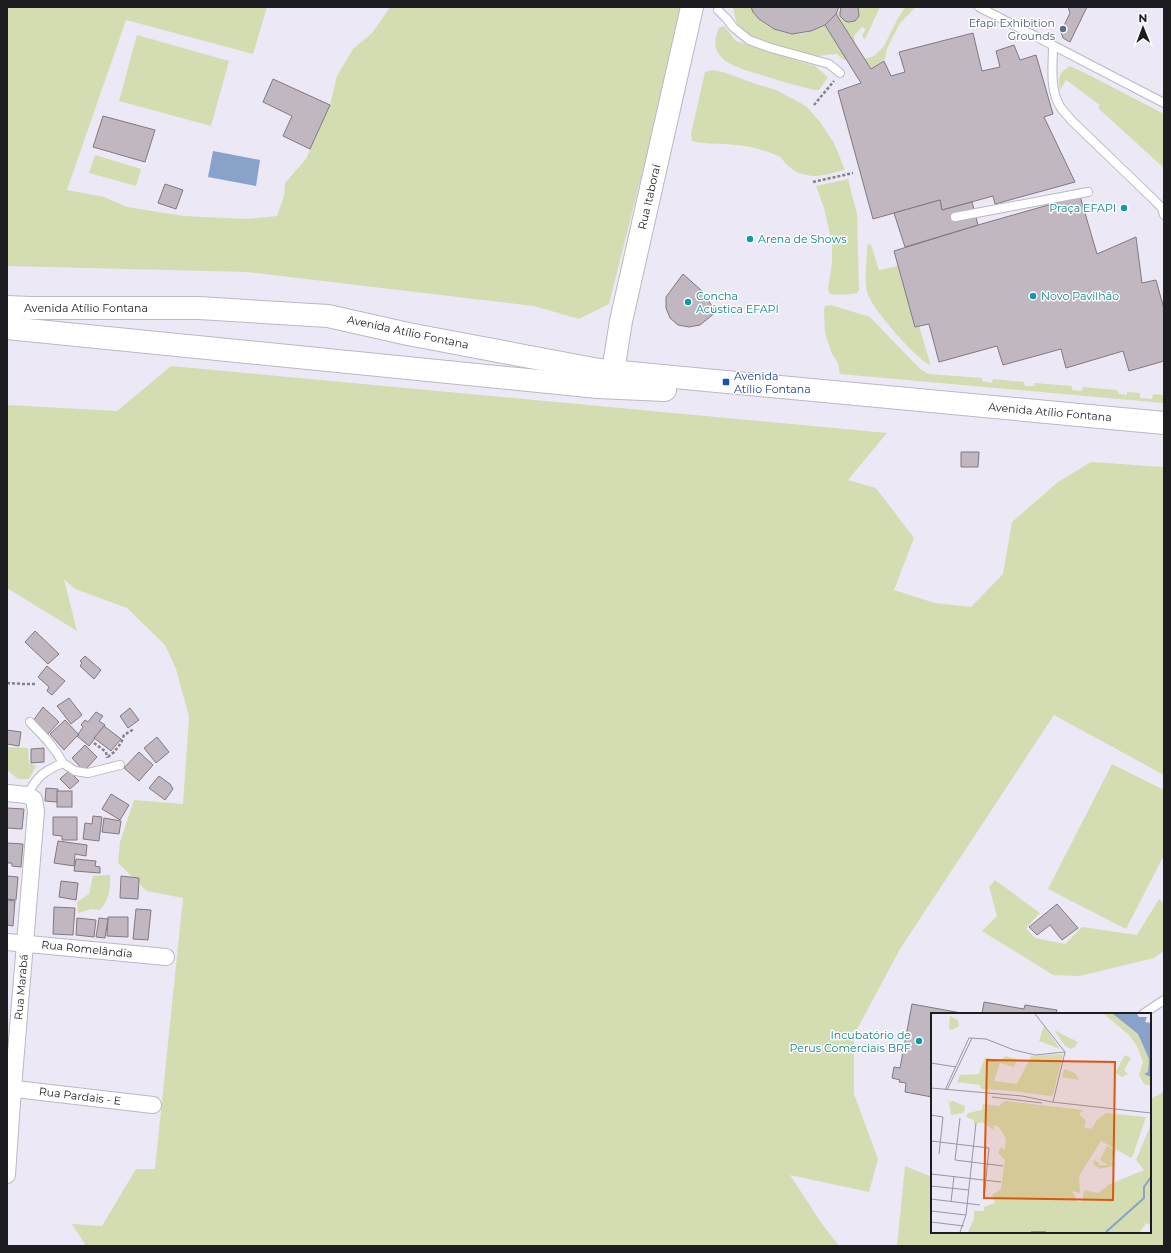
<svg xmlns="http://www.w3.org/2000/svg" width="1171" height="1253" viewBox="0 0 1171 1253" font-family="Montserrat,sans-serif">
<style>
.green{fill:#d4ddb1}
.water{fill:#88a2ca}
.building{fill:#c1b7c1;stroke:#827882}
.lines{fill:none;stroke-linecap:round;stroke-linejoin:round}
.lane-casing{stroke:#bbb7c4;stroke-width:10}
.street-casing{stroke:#bbb7c4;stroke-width:18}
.secondary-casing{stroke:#bbb7c4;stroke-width:24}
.path{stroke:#84818a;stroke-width:2.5;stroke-dasharray:3 2;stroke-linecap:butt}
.lane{stroke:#fff;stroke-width:8}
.street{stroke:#fff;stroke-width:16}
.secondary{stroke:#fff;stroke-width:22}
.service-dot{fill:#5c6f8a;stroke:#fff;stroke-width:1.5}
.culture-dot{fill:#0f9aa8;stroke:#fff;stroke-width:1.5}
.transit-dot{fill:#1a4fb4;stroke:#fff;stroke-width:1.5}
.labels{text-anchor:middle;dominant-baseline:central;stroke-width:3;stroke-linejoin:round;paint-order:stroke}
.service-label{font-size:11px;fill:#4e5e75;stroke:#fff;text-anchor:end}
.street-label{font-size:11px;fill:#1d1c20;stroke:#fff}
.culture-label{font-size:11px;fill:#0d838f;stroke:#fff;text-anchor:start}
.transit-label{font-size:11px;fill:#164399;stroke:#fff;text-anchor:start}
.inset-river{fill:none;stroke:#88a2ca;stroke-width:2}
.inset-road{fill:none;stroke:#9996a0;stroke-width:1}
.view{fill:#de560d;fill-opacity:0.15;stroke:#de560d;stroke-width:2}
.inset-edge{fill:none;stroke:#1d1c20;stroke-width:2}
</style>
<rect width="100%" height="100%" fill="#ece8f5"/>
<g class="green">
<path d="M 7,7 L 267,7 L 253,54 L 126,20 L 67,190 L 104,197 L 127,207 L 184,216 L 246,219 L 277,216 L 284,196 L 285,183 L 306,159 L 330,105 L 337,76 L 353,49 L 372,33 L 389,9 L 389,7 L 684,7 L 609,304 L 579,319 L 534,306 L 247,272 L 7,266 Z"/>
<path d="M 733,7 L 751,7 C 760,29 789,38 810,32 C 815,30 820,27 825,25 L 847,60 L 844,60 L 837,54 C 830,54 822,56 815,56 C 797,53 748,40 738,25 C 735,20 734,12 733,7 Z"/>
<path d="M 858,7 L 880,7 L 865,39 L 864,39 L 862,35 L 866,29 L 862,27 L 854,36 L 855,44 L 836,14 L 840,10 C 840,22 852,26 859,16 Z"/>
<path d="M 905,7 L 916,7 L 900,23 L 887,48 L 885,59 L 871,69 L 865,59 L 874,56 L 884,46 L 897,20 Z"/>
<path d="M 724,26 L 736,41 L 815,66 L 828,77 L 819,90 L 815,90 C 797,86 779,81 762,75 C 738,68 704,60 719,28 Z"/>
<path d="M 137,35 L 229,61 L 211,126 L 119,101 Z"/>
<path d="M 1070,66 L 1087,74 L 1164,114 L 1164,168 L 1098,108 L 1100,105 L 1066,80 L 1060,90 C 1057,79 1059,72 1070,66 Z"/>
<path d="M 712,70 L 723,72 L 756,84 L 776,90 L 806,106 L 820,122 L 834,143 L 845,170 C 827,174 815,180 797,172 C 790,168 785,164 781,157 C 765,151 753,146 736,145 C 721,143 707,145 692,141 L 691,134 L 705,72 Z"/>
<path d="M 95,155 L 141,169 L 136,186 L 89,173 Z"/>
<path d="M 848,179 L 857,214 L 859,290 L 857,293 C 848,295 839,295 830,294 L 828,289 L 832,263 L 832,243 L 824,208 L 816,186 Z"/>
<path d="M 868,244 L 871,245 L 879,270 L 898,266 L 915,327 L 919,326 L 930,363 L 929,365 C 914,356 871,308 867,292 C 864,279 867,261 867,248 Z"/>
<path d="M 831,305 L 870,317 L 920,369 L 929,374 L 982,378 L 982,381 L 992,383 L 993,379 L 1024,382 L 1025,386 L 1034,386 L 1034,383 L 1072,386 L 1072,390 L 1082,391 L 1083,387 L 1117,390 L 1119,394 L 1127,395 L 1127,392 L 1140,393 L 1140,398 L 1152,399 L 1153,394 L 1164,395 L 1164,403 L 840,374 L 838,363 L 832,354 L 825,333 L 824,310 L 825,306 Z"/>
<path d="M 171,366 L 887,433 L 848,480 L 876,488 L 914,538 L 894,590 L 935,603 L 971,607 L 1003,574 L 1012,522 L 1058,482 L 1091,462 L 1164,467 L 1164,775 L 1054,715 L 900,949 L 854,1035 L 854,1094 L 878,1159 L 869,1192 L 790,1175 L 822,1224 L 839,1246 L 86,1246 L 72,1224 L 102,1226 L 136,1169 L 155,1169 L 183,898 L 147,891 L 118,863 L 120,842 L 134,800 L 183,804 L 189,717 L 176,669 L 165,645 L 127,608 L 75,589 L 64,579 L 77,631 L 7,588 L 7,405 L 117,411 Z"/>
<path d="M 8,747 L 28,748 L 29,763 L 36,766 L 29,779 L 18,779 L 7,770 Z"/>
<path d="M 1112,764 L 1164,790 L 1164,855 L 1126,929 L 1048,889 Z"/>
<path d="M 110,875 C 111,888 109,900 100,910 L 91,909 L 78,913 L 77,902 L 89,894 L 93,876 Z"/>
<path d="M 995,880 L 1040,913 L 1026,928 L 1035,938 L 1065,944 L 1082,927 L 1137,935 L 1159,899 L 1164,904 L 1164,951 L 1154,958 L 1080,976 L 1053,975 L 982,931 L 997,916 L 989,887 Z"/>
<path d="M 1164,1092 L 1164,1246 L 897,1246 L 905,1166 L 932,1177 L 932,1232 L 1150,1232 L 1150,1099 Z"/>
</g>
<path class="water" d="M 213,151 L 260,160 L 256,186 L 208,177 Z"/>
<g class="building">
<path d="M 751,7 L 839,7 L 836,14 L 825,25 L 811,31 L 792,34 L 774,29 L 759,19 L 753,12 Z"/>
<path d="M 841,7 L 858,7 L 859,16 L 855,21 L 848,22 L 845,21 L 840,16 L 840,13 Z"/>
<path d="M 1068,7 L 1087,7 L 1070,42 L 1063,38 L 1061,32 L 1070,13 Z"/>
<path d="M 836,14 L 871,69 L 884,61 L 891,76 L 905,72 L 899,52 L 973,33 L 982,71 L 1000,67 L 996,51 L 1014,45 L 1020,60 L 1036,55 L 1053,114 L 1044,117 L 1075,182 L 995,204 L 993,196 L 942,210 L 940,200 L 873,219 L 838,91 L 861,83 L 825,25 Z"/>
<path d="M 273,79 L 330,105 L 310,149 L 283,136 L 292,116 L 263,102 Z"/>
<path d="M 103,116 L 155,130 L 145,162 L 93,147 Z"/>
<path d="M 165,184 L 183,190 L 176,209 L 158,203 Z"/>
<path d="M 1080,196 L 1097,254 L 1136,237 L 1142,283 L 1156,280 L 1164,309 L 1164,361 L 1129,371 L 1123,351 L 1066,368 L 1061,349 L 1003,365 L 997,346 L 939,362 L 929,324 L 915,327 L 894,251 L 978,225 Z"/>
<path d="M 940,200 L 942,210 L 972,202 L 978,225 L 905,247 L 894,213 Z"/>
<path d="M 683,274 L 702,291 L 716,312 L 700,325 L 689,327 L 678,325 L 670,318 L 666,308 L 666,297 Z"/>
<path d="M 961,452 L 979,452 L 978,467 L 961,467 Z"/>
<path d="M 35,631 L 59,654 L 48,664 L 25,642 Z"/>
<path d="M 85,656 L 101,670 L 94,679 L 80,666 L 82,663 L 80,661 Z"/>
<path d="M 47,666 L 65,681 L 52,695 L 47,691 L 49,687 L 38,677 Z"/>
<path d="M 69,698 L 82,715 L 71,724 L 57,706 Z"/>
<path d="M 43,707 L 59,722 L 48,734 L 33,721 Z"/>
<path d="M 130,708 L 139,720 L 128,728 L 120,716 Z"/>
<path d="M 96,712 L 103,716 L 99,721 L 105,725 L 89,746 L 77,736 L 83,727 L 81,725 L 85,720 L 88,722 Z"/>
<path d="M 65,720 L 79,735 L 77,736 L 64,750 L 50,734 Z"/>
<path d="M 104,726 L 121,739 L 111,751 L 94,738 Z"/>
<path d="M 7,730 L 21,732 L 19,746 L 7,744 Z"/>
<path d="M 157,737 L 169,752 L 156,763 L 144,748 Z"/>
<path d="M 85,745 L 97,757 L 84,771 L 72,758 Z"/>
<path d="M 44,748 L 44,762 L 31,763 L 31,749 Z"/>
<path d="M 139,752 L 153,765 L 139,781 L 124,768 Z"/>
<path d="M 69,771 L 79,781 L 70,789 L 60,779 Z"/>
<path d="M 159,776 L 170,784 L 173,789 L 165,800 L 149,788 Z"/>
<path d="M 46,788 L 58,789 L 57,802 L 45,801 Z"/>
<rect x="57" y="791" width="15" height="16"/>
<path d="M 111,794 L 129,805 L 120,820 L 102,809 Z"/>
<path d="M 7,808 L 24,809 L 22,829 L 7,828 Z"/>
<path d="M 93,816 L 102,817 L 99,841 L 83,839 L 85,823 L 92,824 Z"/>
<path d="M 53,817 L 77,817 L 77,840 L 62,840 L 62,836 L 53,835 Z"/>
<path d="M 104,818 L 121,821 L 119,834 L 102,832 Z"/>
<path d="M 58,841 L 87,845 L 86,856 L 75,854 L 74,866 L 54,863 Z"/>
<path d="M 7,843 L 23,844 L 21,867 L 12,866 L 12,863 L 7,863 Z"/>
<path d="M 76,859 L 96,861 L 95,866 L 100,867 L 100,873 L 74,871 Z"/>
<path d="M 7,876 L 18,877 L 16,900 L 7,899 Z"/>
<path d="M 121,876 L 139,878 L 138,899 L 120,898 Z"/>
<path d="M 61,881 L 78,883 L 76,900 L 59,897 Z"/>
<path d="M 7,900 L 15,901 L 13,926 L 7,925 Z"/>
<path d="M 1057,904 L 1078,928 L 1062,940 L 1050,925 L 1037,935 L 1029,927 Z"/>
<path d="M 54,907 L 75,908 L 73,935 L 53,934 Z"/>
<path d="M 136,909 L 151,910 L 148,940 L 133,939 Z"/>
<path d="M 108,917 L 128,917 L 128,937 L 107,936 Z"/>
<path d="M 77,918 L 96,920 L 94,937 L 76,935 Z"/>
<path d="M 99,918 L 108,919 L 105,938 L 96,937 Z"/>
<path d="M 984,1002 L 1024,1009 L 1025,1005 L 1057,1010 L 1056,1014 L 982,1014 Z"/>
<path d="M 912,1004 L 967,1014 L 932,1014 L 932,1097 L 905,1092 L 906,1083 L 899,1082 L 900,1080 L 892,1078 L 894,1067 L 900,1068 Z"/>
</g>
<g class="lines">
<defs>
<g id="lane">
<path d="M 979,7 L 1164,103"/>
<path d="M 718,10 L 727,19 L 733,27 L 749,40 L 771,48 L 829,64 L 840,73"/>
<path d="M 1053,46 C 1053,66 1049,90 1061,108 C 1064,112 1068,116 1071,120 L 1149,195 L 1162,208 L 1164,215"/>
<path d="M 955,217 L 1088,192"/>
<path d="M 30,722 L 47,740 L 57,753 L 63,763 L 75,771 L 88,773 L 120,765"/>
<path d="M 27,795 C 38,776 42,772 63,763"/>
<path d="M 1143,1014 L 1164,1000"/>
</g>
<g id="street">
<path d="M 7,793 L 27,795 L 34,799 L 36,811 L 13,1088 L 7,1175"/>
<path d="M 7,942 L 166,957"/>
<path d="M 7,1088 L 153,1105"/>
</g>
<g id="secondary">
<path d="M 7,307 L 30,308 L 199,308 L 328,316 L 408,334 L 599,370 L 1164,423"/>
<path d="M 7,328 L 598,387 L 665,390"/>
<path d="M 611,384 L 621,321 L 692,7"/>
</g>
</defs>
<use href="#lane" class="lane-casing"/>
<use href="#street" class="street-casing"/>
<use href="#secondary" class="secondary-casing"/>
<g class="path">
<path d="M 814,105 L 834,81"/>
<path d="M 813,182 L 853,173"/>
<path d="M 7,683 L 24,684 L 36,684"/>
<path d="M 94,743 L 106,752 L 107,758"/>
<path d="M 108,757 L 114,752 L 121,743 L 124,735 L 134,729"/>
</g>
<use href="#lane" class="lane"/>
<use href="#street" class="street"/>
<use href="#secondary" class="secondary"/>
</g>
<circle class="service-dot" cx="1063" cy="29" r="4"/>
<g class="culture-dot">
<circle cx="1124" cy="208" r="4"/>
<circle cx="750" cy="239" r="4"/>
<circle cx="1033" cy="296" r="4"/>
<circle cx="688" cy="302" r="4"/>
<circle cx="919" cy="1041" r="4"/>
</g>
<rect class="transit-dot" x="722" y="378" width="8" height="8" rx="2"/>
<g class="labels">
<g class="service-label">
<text x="1055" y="23">Efapi Exhibition<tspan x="1055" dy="13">Grounds</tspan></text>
</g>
<g class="street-label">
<text transform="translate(649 197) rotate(-77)">Rua Itaboraí</text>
<text x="86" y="308">Avenida Atílio Fontana</text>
<text transform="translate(408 332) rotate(12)">Avenida Atílio Fontana</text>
<text transform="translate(1050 412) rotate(5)">Avenida Atílio Fontana</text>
<text transform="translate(87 949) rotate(6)">Rua Romelândia</text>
<text transform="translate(21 987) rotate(-85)">Rua Marabá</text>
<text transform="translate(80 1096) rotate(7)">Rua Pardais - E</text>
</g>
<g class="culture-label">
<text x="1116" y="208" text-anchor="end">Praça EFAPI</text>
<text x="758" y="239">Arena de Shows</text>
<text x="696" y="296">Concha<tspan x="696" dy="13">Acústica EFAPI</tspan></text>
<text x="1041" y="296">Novo Pavilhão</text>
<text x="911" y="1035" text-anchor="end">Incubatório de<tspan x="911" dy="13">Perus Comerciais BRF</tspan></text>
</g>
<g class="transit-label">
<text x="734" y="376">Avenida<tspan x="734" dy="13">Atílio Fontana</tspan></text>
</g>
</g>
<g transform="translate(931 1013)">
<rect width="220" height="220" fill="#ece8f5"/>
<path d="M 173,1 L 182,1 L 207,21 L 218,46 L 217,59 L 214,60 L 220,64 L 220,73 L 213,71 L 208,62 L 212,49 L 206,33 L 198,22 ZM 19,3 L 27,7 L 28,13 L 21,17 L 18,16 ZM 113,13 L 129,36 L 108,28 ZM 123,17 L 147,29 L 144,34 L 140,36 L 134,33 ZM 132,41 L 122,82 L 119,83 L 82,78 L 50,76 L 49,72 L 26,69 L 29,62 L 48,61 L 54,44 L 69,48 L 74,43 L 86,46 L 83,54 L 69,50 L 63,68 L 86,71 L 100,43 ZM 194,42 L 200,45 L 193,57 L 197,61 L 191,64 L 184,60 ZM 133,56 L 144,60 L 148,67 L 131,64 ZM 22,88 L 34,93 L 33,100 L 20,102 L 18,89 ZM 74,88 L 152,97 L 148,101 L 155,108 L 153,114 L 161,116 L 166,107 L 175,100 L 215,104 L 202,142 L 200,145 L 170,128 L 148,163 L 149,180 L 141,178 L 147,189 L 151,188 L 153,177 L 167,180 L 179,171 L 213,157 L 205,147 L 220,111 L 220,212 L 215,210 L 209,219 L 37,219 L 43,206 L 43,198 L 53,198 L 53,194 L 64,190 L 61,182 L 70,176 L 74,147 L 67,140 L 69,135 L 74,136 L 75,126 L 68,114 L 62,112 L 63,117 L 51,109 L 43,111 L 43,107 L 35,104 L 37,100 L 51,97 L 52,91 L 68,93 ZM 176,133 L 185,138 L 178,152 L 181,148 L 185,152 L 169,156 L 162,151 L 163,147 L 168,150 L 168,152 L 177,152 L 169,147 Z" fill="#d4ddb1"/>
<path d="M 182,1 L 206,1 L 208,4 L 216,4 L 214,9 L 220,10 L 220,64 L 213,61 L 217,59 L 218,46 L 207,21 Z" fill="#88a2ca"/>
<path class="inset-river" d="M 100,219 L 115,219M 175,219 L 213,185 L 213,174 L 220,164"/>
<path class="inset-road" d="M 104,1 L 134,39M 0,50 L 25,54M 0,75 L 91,83 L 121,89 L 220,100M 14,77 L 38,25 L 55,26 L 83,37 L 104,42 L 134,39M 16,77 L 41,25M 61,84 L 111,90M 122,89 L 134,39M 0,102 L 12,104 L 8,141M 29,105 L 24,147 L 72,153M 0,128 L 58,135 L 53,185M 0,161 L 70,169M 0,173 L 38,177M 0,186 L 49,192M 20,189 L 23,163M 0,198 L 35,202M 0,209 L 33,213M 29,219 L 35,202 L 45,110"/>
<path class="view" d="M 56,47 L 184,49 L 182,187 L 53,185 Z"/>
<rect width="220" height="220" class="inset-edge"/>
</g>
<rect width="1171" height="1253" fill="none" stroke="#1d1c20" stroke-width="16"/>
<g transform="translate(1143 28) rotate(359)" stroke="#ffffff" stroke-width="3" paint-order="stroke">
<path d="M0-3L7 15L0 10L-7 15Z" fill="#1d1c20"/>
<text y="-6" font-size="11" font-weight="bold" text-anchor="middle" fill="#1d1c20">N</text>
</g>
</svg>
